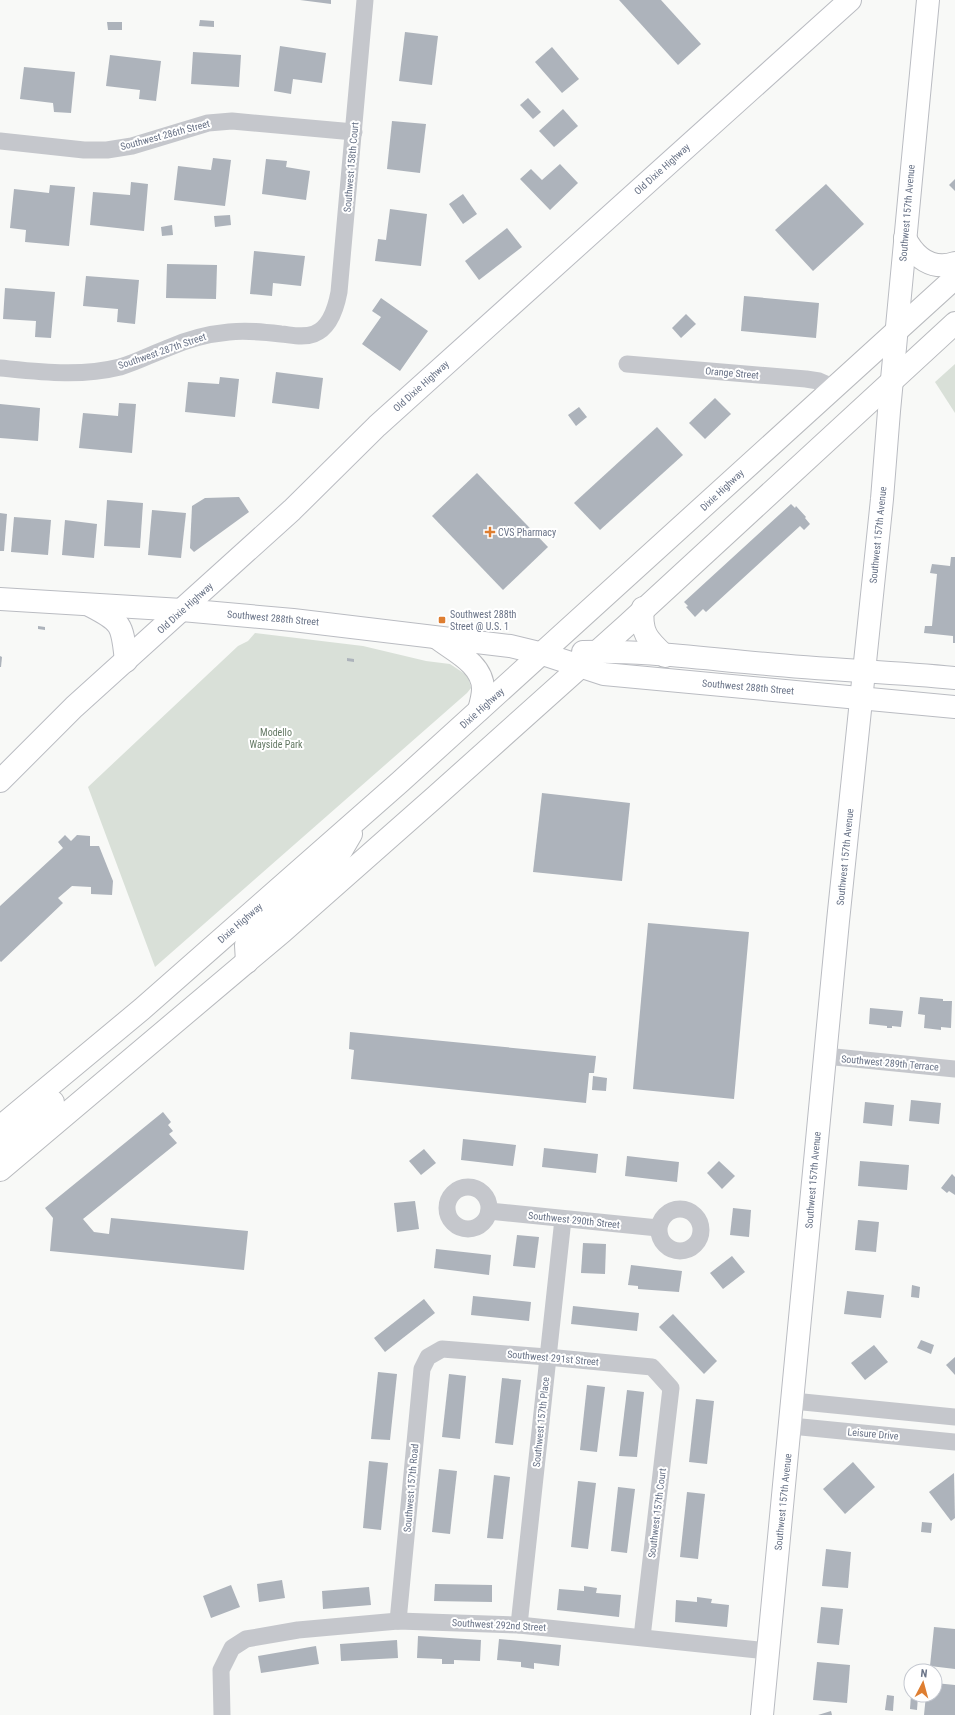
<svg xmlns="http://www.w3.org/2000/svg" width="955" height="1715" viewBox="0 0 955 1715" font-family="'Roboto Condensed',sans-serif">
<style>
.green{fill:#d9e0d8}
.building{fill:#adb3bb}
.lines{fill:none;stroke-linecap:round;stroke-linejoin:round}
.secondary-casing{stroke:#babcc2;stroke-width:24}
.highway-casing{stroke:#b8babe;stroke-width:24}
.street{stroke:#c5c7cc;stroke-width:17}
.secondary{stroke:#fff;stroke-width:22}
.highway{stroke:#fff;stroke-width:22}
.poi-dot{fill:#de7e31;stroke:#fff;stroke-width:1.5}
.labels{text-anchor:middle;dominant-baseline:central;stroke-width:4;stroke-linejoin:round;paint-order:stroke}
.street-label{font-size:10px;fill:#697387;stroke:#fff}
.poi-label{font-size:10px;fill:#697387;stroke:#fff;text-anchor:start}
.park-label{font-size:10px;fill:#647964;stroke:#fff}
</style>
<rect width="100%" height="100%" fill="#f8f9f7"/>
<g class="green">
<path d="M 955,364 L 955,413 L 935,382 Z"/>
<path d="M 255,633 L 363,646 L 426,661 L 450,664 L 468,676 L 471,688 L 467,693 L 155,967 L 88,787 L 238,646 L 248,641 Z"/>
</g>
<g class="building">
<path d="M 300,0 L 331,0 L 331,4 Z"/>
<path d="M 619,0 L 661,0 L 701,44 L 678,65 Z"/>
<path d="M 200,20 L 214,21 L 214,27 L 199,26 Z"/>
<path d="M 107,22 L 122,22 L 122,30 L 108,30 Z"/>
<path d="M 405,32 L 438,36 L 432,85 L 399,81 Z"/>
<path d="M 280,46 L 326,53 L 322,83 L 293,79 L 291,94 L 274,91 Z"/>
<path d="M 552,47 L 579,79 L 562,93 L 535,62 Z"/>
<path d="M 193,52 L 241,55 L 239,87 L 191,84 Z"/>
<path d="M 110,55 L 161,61 L 156,101 L 139,99 L 140,90 L 106,86 Z"/>
<path d="M 24,67 L 75,72 L 71,113 L 54,112 L 53,103 L 20,99 Z"/>
<path d="M 528,98 L 541,112 L 533,119 L 520,105 Z"/>
<path d="M 563,109 L 578,126 L 554,147 L 539,131 Z"/>
<path d="M 392,121 L 426,124 L 420,173 L 387,169 Z"/>
<path d="M 213,158 L 231,160 L 225,206 L 174,200 L 178,166 L 211,170 Z"/>
<path d="M 266,159 L 287,161 L 286,167 L 310,171 L 306,200 L 262,194 Z"/>
<path d="M 560,164 L 578,183 L 550,210 L 520,179 L 531,169 L 542,180 Z"/>
<path d="M 955,179 L 955,191 L 949,185 Z"/>
<path d="M 131,182 L 148,184 L 144,231 L 90,225 L 93,192 L 130,195 Z"/>
<path d="M 826,184 L 864,224 L 813,271 L 775,230 Z"/>
<path d="M 50,185 L 75,187 L 69,246 L 25,242 L 26,230 L 10,228 L 14,189 L 49,193 Z"/>
<path d="M 463,194 L 477,214 L 463,224 L 449,204 Z"/>
<path d="M 390,209 L 427,214 L 421,266 L 375,261 L 378,239 L 386,240 Z"/>
<path d="M 230,215 L 231,225 L 215,227 L 214,216 Z"/>
<path d="M 172,225 L 173,235 L 162,236 L 161,227 Z"/>
<path d="M 507,228 L 522,247 L 479,280 L 465,261 Z"/>
<path d="M 254,251 L 305,256 L 301,286 L 273,283 L 272,296 L 250,294 Z"/>
<path d="M 167,264 L 217,265 L 216,299 L 166,298 Z"/>
<path d="M 86,276 L 139,280 L 135,324 L 117,322 L 118,309 L 83,306 Z"/>
<path d="M 5,288 L 55,292 L 51,338 L 35,337 L 36,321 L 3,319 Z"/>
<path d="M 744,296 L 819,303 L 816,338 L 741,331 Z"/>
<path d="M 381,298 L 428,331 L 400,371 L 362,344 L 381,317 L 372,311 Z"/>
<path d="M 686,314 L 696,324 L 681,338 L 672,328 Z"/>
<path d="M 276,372 L 323,378 L 319,409 L 272,403 Z"/>
<path d="M 220,377 L 239,379 L 235,417 L 185,412 L 188,382 L 219,384 Z"/>
<path d="M 715,398 L 731,414 L 705,439 L 689,423 Z"/>
<path d="M 119,403 L 136,404 L 132,453 L 79,448 L 83,413 L 118,416 Z"/>
<path d="M 0,404 L 40,408 L 38,441 L 0,438 Z"/>
<path d="M 579,407 L 587,417 L 576,426 L 568,415 Z"/>
<path d="M 657,427 L 683,455 L 600,530 L 574,503 Z"/>
<path d="M 477,473 L 548,547 L 503,590 L 432,516 Z"/>
<path d="M 239,497 L 249,512 L 194,552 L 190,548 L 192,506 L 205,498 Z"/>
<path d="M 107,500 L 143,503 L 140,548 L 104,546 Z"/>
<path d="M 791,504 L 795,508 L 796,506 L 806,517 L 805,518 L 810,524 L 804,530 L 800,526 L 706,612 L 703,609 L 695,617 L 686,607 L 688,606 L 684,602 Z"/>
<path d="M 152,510 L 186,513 L 181,558 L 148,555 Z"/>
<path d="M 0,513 L 7,514 L 4,551 L 0,551 Z"/>
<path d="M 14,517 L 51,520 L 48,555 L 11,552 Z"/>
<path d="M 65,520 L 97,524 L 94,558 L 62,555 Z"/>
<path d="M 951,557 L 955,557 L 955,643 L 953,643 L 953,636 L 924,633 L 925,626 L 932,626 L 937,574 L 930,573 L 932,564 L 950,566 Z"/>
<path d="M 38,626 L 45,627 L 45,630 L 38,629 Z"/>
<path d="M 0,656 L 2,657 L 1,667 L 0,667 Z"/>
<path d="M 347,658 L 354,659 L 354,662 L 347,661 Z"/>
<path d="M 542,793 L 630,803 L 622,881 L 533,872 Z"/>
<path d="M 65,835 L 71,841 L 77,835 L 90,836 L 90,846 L 99,846 L 113,881 L 112,895 L 91,894 L 91,887 L 72,886 L 58,898 L 63,903 L 1,962 L 0,961 L 0,906 L 63,848 L 58,842 Z"/>
<path d="M 648,923 L 749,932 L 734,1099 L 633,1089 Z"/>
<path d="M 920,997 L 943,999 L 943,1001 L 952,1001 L 951,1028 L 941,1027 L 941,1030 L 924,1028 L 925,1015 L 918,1014 Z"/>
<path d="M 870,1008 L 903,1011 L 901,1027 L 892,1026 L 892,1028 L 887,1028 L 887,1026 L 869,1024 Z"/>
<path d="M 350,1032 L 596,1056 L 594,1073 L 589,1073 L 586,1103 L 351,1079 L 354,1050 L 349,1049 Z"/>
<path d="M 593,1076 L 607,1078 L 606,1091 L 592,1090 Z"/>
<path d="M 911,1100 L 941,1103 L 939,1124 L 909,1121 Z"/>
<path d="M 865,1102 L 894,1105 L 892,1126 L 863,1123 Z"/>
<path d="M 163,1112 L 171,1122 L 168,1125 L 173,1131 L 169,1134 L 177,1143 L 83,1219 L 94,1232 L 109,1234 L 111,1218 L 248,1231 L 244,1270 L 50,1251 L 53,1218 L 45,1208 Z"/>
<path d="M 463,1139 L 516,1145 L 513,1166 L 461,1160 Z"/>
<path d="M 544,1148 L 598,1154 L 596,1173 L 542,1167 Z"/>
<path d="M 424,1149 L 436,1163 L 421,1175 L 409,1161 Z"/>
<path d="M 627,1156 L 679,1162 L 677,1182 L 625,1176 Z"/>
<path d="M 719,1161 L 735,1176 L 722,1189 L 707,1173 Z"/>
<path d="M 860,1161 L 909,1165 L 907,1190 L 858,1186 Z"/>
<path d="M 952,1174 L 955,1177 L 955,1195 L 949,1191 L 947,1193 L 941,1188 Z"/>
<path d="M 415,1201 L 419,1229 L 397,1232 L 394,1203 Z"/>
<path d="M 733,1208 L 751,1210 L 749,1237 L 730,1235 Z"/>
<path d="M 858,1220 L 879,1222 L 876,1252 L 855,1250 Z"/>
<path d="M 517,1235 L 539,1237 L 535,1268 L 513,1266 Z"/>
<path d="M 583,1243 L 606,1244 L 605,1274 L 581,1273 Z"/>
<path d="M 436,1249 L 491,1255 L 489,1275 L 434,1268 Z"/>
<path d="M 732,1256 L 745,1272 L 723,1289 L 710,1273 Z"/>
<path d="M 631,1265 L 682,1271 L 679,1292 L 638,1289 L 638,1286 L 628,1285 Z"/>
<path d="M 912,1285 L 920,1287 L 919,1298 L 911,1297 Z"/>
<path d="M 847,1291 L 884,1295 L 881,1318 L 844,1314 Z"/>
<path d="M 473,1296 L 531,1302 L 529,1321 L 471,1315 Z"/>
<path d="M 424,1299 L 435,1313 L 385,1352 L 374,1338 Z"/>
<path d="M 573,1306 L 639,1313 L 637,1331 L 571,1324 Z"/>
<path d="M 673,1314 L 717,1361 L 704,1374 L 659,1327 Z"/>
<path d="M 921,1340 L 934,1345 L 931,1354 L 917,1348 Z"/>
<path d="M 874,1345 L 888,1362 L 865,1380 L 851,1363 Z"/>
<path d="M 955,1357 L 955,1375 L 946,1365 Z"/>
<path d="M 378,1372 L 397,1374 L 390,1440 L 371,1439 Z"/>
<path d="M 449,1374 L 466,1376 L 460,1439 L 442,1437 Z"/>
<path d="M 502,1378 L 521,1380 L 513,1445 L 495,1443 Z"/>
<path d="M 587,1385 L 605,1387 L 597,1452 L 580,1450 Z"/>
<path d="M 627,1390 L 644,1392 L 637,1457 L 619,1456 Z"/>
<path d="M 696,1399 L 714,1401 L 707,1464 L 689,1462 Z"/>
<path d="M 369,1461 L 388,1463 L 381,1530 L 363,1528 Z"/>
<path d="M 853,1462 L 875,1487 L 845,1514 L 823,1489 Z"/>
<path d="M 439,1469 L 457,1471 L 450,1534 L 432,1532 Z"/>
<path d="M 954,1473 L 955,1518 L 951,1521 L 929,1492 Z"/>
<path d="M 494,1475 L 510,1477 L 503,1539 L 487,1538 Z"/>
<path d="M 578,1481 L 596,1483 L 588,1549 L 571,1547 Z"/>
<path d="M 618,1487 L 635,1489 L 627,1553 L 611,1551 Z"/>
<path d="M 687,1492 L 705,1494 L 698,1559 L 680,1557 Z"/>
<path d="M 922,1522 L 932,1523 L 931,1533 L 921,1532 Z"/>
<path d="M 826,1549 L 851,1552 L 848,1588 L 822,1586 Z"/>
<path d="M 282,1580 L 285,1598 L 259,1602 L 257,1584 Z"/>
<path d="M 435,1584 L 492,1585 L 492,1602 L 434,1601 Z"/>
<path d="M 231,1585 L 240,1607 L 211,1618 L 203,1596 Z"/>
<path d="M 584,1586 L 597,1588 L 596,1593 L 621,1595 L 619,1617 L 557,1610 L 559,1589 L 584,1591 Z"/>
<path d="M 369,1587 L 371,1605 L 323,1609 L 322,1591 Z"/>
<path d="M 697,1597 L 712,1599 L 711,1603 L 729,1605 L 727,1627 L 675,1622 L 676,1600 L 697,1602 Z"/>
<path d="M 821,1607 L 843,1609 L 839,1645 L 817,1643 Z"/>
<path d="M 934,1627 L 955,1629 L 955,1669 L 930,1666 Z"/>
<path d="M 418,1636 L 481,1640 L 480,1661 L 454,1660 L 454,1664 L 442,1664 L 442,1659 L 417,1658 Z"/>
<path d="M 499,1639 L 561,1645 L 559,1666 L 534,1663 L 534,1669 L 521,1667 L 521,1662 L 497,1660 Z"/>
<path d="M 397,1640 L 398,1658 L 341,1661 L 340,1644 Z"/>
<path d="M 316,1646 L 319,1664 L 261,1673 L 258,1656 Z"/>
<path d="M 817,1662 L 850,1665 L 847,1703 L 813,1700 Z"/>
<path d="M 935,1683 L 955,1685 L 955,1715 L 924,1715 L 926,1695 L 935,1695 Z"/>
<path d="M 887,1695 L 894,1696 L 893,1711 L 885,1710 Z"/>
<path d="M 911,1695 L 918,1696 L 917,1710 L 910,1709 Z"/>
<path d="M 831,1711 L 832,1715 L 818,1715 Z"/>
</g>
<g class="lines">
<defs>
<g id="secondary">
<path d="M 0,599 L 182,610 L 293,620 L 510,646 L 543,654 L 604,674 L 955,707"/>
<path d="M 91,606 C 124,623 122,626 126,661"/>
<path d="M 583,652 C 644,650 706,659 767,664 C 830,670 892,672 955,678"/>
<path d="M 0,781 L 74,707 L 292,510 L 377,426 L 850,0"/>
<path d="M 762,1715 L 838,921 L 882,499 L 889,411 L 928,0"/>
</g>
<g id="highway">
<path d="M 905,238 C 915,257 932,271 955,263"/>
<path d="M 643,608 C 640,633 648,640 665,656"/>
<path d="M 437,638 C 454,651 483,664 483,689 C 483,696 481,703 479,710"/>
<path d="M 247,962 L 246,945 L 251,935 L 330,870 L 351,834"/>
<path d="M 0,1127 L 142,1009 L 400,782 L 955,278"/>
<path d="M 0,1148 L 53,1102"/>
<path d="M 0,1170 L 282,932 L 435,797 L 627,625 L 955,323"/>
</g>
</defs>
<use href="#secondary" class="secondary-casing"/>
<use href="#highway" class="highway-casing"/>
<g class="street">
<path d="M 0,141 L 84,150 L 107,150 L 132,146 L 208,123 L 232,121 L 354,132"/>
<path d="M 627,364 L 806,379 L 819,381 L 835,388"/>
<path d="M 0,368 C 41,372 80,377 120,367 C 137,362 152,354 168,348 C 188,339 208,334 229,332 C 247,330 264,332 281,334 C 292,335 303,338 314,334 C 330,328 336,308 339,292 L 365,0"/>
<path d="M 825,1056 L 955,1069"/>
<circle cx="468" cy="1208" r="21"/>
<circle cx="680" cy="1230" r="21"/>
<path d="M 489,1211 L 658,1228"/>
<path d="M 793,1401 L 955,1417"/>
<path d="M 791,1426 L 955,1442"/>
<path d="M 398,1621 L 422,1369 L 428,1357 L 442,1349 L 547,1357 L 652,1367 L 671,1388 L 642,1637"/>
<path d="M 519,1625 L 563,1219"/>
<path d="M 222,1715 L 221,1670 L 232,1648 L 246,1639 L 298,1630 L 398,1621 L 519,1625 L 768,1651"/>
</g>
<use href="#secondary" class="secondary"/>
<use href="#highway" class="highway"/>
</g>
<g class="poi-dot">
<path d="M488 526h4v4h4v4h-4v4h-4v-4h-4v-4h4z"/>
<rect x="438" y="616" width="8" height="8" rx="2"/>
</g>
<g class="labels">
<g class="street-label">
<text transform="translate(165 135) rotate(-15)">Southwest 286th Street</text>
<text transform="translate(351 167) rotate(-85)">Southwest 158th Court</text>
<text transform="translate(662 169) rotate(-42)">Old Dixie Highway</text>
<text transform="translate(907 213) rotate(-85)">Southwest 157th Avenue</text>
<text transform="translate(162 351) rotate(-19)">Southwest 287th Street</text>
<text transform="translate(732 373) rotate(5)">Orange Street</text>
<text transform="translate(421 386) rotate(-42)">Old Dixie Highway</text>
<text transform="translate(722 490) rotate(-43)">Dixie Highway</text>
<text transform="translate(878 535) rotate(-84)">Southwest 157th Avenue</text>
<text transform="translate(185 608) rotate(-42)">Old Dixie Highway</text>
<text transform="translate(273 618) rotate(5)">Southwest 288th Street</text>
<text transform="translate(748 687) rotate(5)">Southwest 288th Street</text>
<text transform="translate(482 708) rotate(-42)">Dixie Highway</text>
<text transform="translate(845 857) rotate(-84)">Southwest 157th Avenue</text>
<text transform="translate(240 923) rotate(-41)">Dixie Highway</text>
<text transform="translate(890 1063) rotate(5)">Southwest 289th Terrace</text>
<text transform="translate(813 1180) rotate(-85)">Southwest 157th Avenue</text>
<text transform="translate(574 1220) rotate(6)">Southwest 290th Street</text>
<text transform="translate(553 1358) rotate(5)">Southwest 291st Street</text>
<text transform="translate(541 1422) rotate(-84)">Southwest 157th Place</text>
<text transform="translate(873 1434) rotate(5)">Leisure Drive</text>
<text transform="translate(411 1488) rotate(-85)">Southwest 157th Road</text>
<text transform="translate(783 1502) rotate(-84)">Southwest 157th Avenue</text>
<text transform="translate(657 1513) rotate(-83)">Southwest 157th Court</text>
<text transform="translate(499 1625) rotate(3)">Southwest 292nd Street</text>
</g>
<g class="poi-label">
<text x="498" y="532">CVS Pharmacy</text>
<text x="450" y="614">Southwest 288th<tspan x="450" dy="12">Street @ U.S. 1</tspan></text>
</g>
<g class="park-label">
<text x="276" y="732">Modello<tspan x="276" dy="12">Wayside Park</tspan></text>
</g>
</g>
<g transform="translate(923 1683) rotate(6)"><circle r="19" fill="#ffffff" stroke="#c3c7cf"/>
<path d="M0-3L7 15L0 10L-7 15Z" fill="#de7e31"/>
<text y="-6" font-size="11" font-weight="bold" text-anchor="middle" fill="#697387">N</text>
</g>
</svg>
